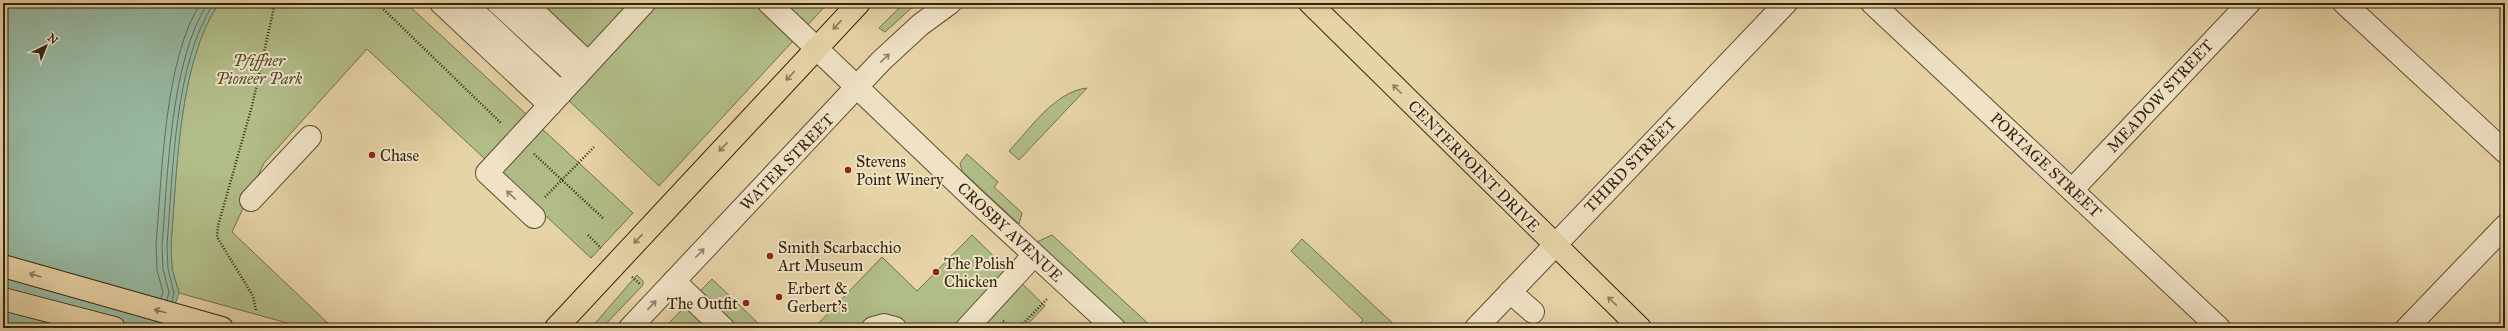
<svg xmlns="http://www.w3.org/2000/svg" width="2508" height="331" viewBox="0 0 2508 331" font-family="'IM FELL Great Primer',serif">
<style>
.green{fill:#b1bd89;stroke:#72704c}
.water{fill:#97b9a2;stroke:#6f7d67}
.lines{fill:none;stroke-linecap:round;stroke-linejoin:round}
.shore{stroke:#656e58;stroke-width:1}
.minor-casing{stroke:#604f35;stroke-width:24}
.major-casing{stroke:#33230f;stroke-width:24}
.path{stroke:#33230f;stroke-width:2.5;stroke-dasharray:1 2;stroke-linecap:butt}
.minor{stroke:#efe2c5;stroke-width:22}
.major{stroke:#e6d3a6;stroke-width:22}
.oneway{stroke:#8c7b5a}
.oneway2{stroke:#91826a}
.poi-dot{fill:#8f2418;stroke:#efe2c5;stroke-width:1.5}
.labels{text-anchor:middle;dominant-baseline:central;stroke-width:4;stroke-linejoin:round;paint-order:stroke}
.park-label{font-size:16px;font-style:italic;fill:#524a2e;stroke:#efe2c5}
.street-label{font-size:16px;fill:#33230f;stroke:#efe2c5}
.poi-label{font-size:16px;fill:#33230f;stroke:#efe2c5;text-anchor:start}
</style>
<rect width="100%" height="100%" fill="#e6d3a6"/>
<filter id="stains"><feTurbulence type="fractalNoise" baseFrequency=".005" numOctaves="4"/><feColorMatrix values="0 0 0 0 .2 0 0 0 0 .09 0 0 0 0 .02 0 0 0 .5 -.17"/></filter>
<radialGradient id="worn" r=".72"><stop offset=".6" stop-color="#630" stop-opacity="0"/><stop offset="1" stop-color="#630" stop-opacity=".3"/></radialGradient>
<g class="green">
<path d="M 219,3 L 406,3 L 633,213 L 591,258 L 367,49 L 264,163 L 232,232 L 333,328 L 305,328 L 179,293 L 172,269 L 171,245 C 177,173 178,63 219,3 Z"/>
<path d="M 535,3 L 828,3 L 659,186 L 565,97 L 597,61 Z"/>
<path d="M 904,3 L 917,3 L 885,32 L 879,28 Z"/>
<path d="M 1087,88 L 1019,160 L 1009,151 C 1031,128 1054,92 1087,88 Z"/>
<path d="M 967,154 L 998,182 L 994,187 L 1022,213 L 1019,224 L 962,171 L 960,163 Z"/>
<path d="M 972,235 L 1045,306 L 1024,328 L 814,328 L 882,257 L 917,291 Z"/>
<path d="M 1052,235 L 1153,328 L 1130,328 L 1037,242 Z"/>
<path d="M 1302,239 L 1398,328 L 1359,328 L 1357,326 L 1363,320 L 1291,251 Z"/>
<path d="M 637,275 L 643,281 L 643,285 L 602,328 L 591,328 Z"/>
<path d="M 712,279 L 763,328 L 668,328 L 666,326 Z"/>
</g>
<path class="water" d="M 3,3 L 219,3 C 178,63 177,173 171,245 L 172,269 L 179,293 L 167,328 L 3,328 Z"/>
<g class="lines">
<g class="shore">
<path d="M 161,298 L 163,292 L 157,270 L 156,244 C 162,178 164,57 201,3"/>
<path d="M 167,300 L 169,292 L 163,269 L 162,245 C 168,176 170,60 208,3"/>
<path d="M 172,301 L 174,293 L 168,269 L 167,245 C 173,174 174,62 214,3"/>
</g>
<defs>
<g id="minor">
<path d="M 441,3 L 550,105"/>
<path d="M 465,3 L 561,93"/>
<path d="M 498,3 L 577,76"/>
<path d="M 525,3 L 588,63"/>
<path d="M 769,3 L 975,200 L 1114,328"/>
<path d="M 1872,3 L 2219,328"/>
<path d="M 2344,3 L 2505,152"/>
<path d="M 2072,190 L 2249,3"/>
<path d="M 251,200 L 310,137"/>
<path d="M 534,217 L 487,173 L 644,3"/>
<path d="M 674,281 L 723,328"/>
<path d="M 1510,292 L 1533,312"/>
<path d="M 630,328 L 881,61 L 920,25 L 950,3"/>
<path d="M 873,328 L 884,325 L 895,328"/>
<path d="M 967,328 L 1034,255"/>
<path d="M 1476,328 L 1786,3"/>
<path d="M 2407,328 L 2505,226"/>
</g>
<g id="major">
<path d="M 1310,3 L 1640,328"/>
<path d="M 3,266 L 222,328"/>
<path d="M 3,299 L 114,328"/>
<path d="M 556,328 L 859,3"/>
</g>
</defs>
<use href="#minor" class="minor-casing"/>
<use href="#major" class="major-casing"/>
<g class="path">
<path d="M 377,3 L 502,124"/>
<path d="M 534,154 L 604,219"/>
<path d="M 545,197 L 595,146"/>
<path d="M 588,235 L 601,248"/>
<path d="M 632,277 L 640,284"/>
<path d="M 256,310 L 253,296 L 217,237 L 218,226 L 252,106 L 275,3"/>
<path d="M 1003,321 L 1011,328"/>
<path d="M 1019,328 L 1048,298"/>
</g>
<use href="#minor" class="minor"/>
<use href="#major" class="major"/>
</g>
<defs><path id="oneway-shaft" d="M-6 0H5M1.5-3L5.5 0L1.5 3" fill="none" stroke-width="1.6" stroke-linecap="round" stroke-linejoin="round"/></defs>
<g class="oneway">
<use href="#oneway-shaft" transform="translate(837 25) rotate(133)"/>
<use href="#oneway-shaft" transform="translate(790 76) rotate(134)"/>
<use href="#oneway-shaft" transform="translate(1397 89) rotate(-135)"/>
<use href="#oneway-shaft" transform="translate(723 147) rotate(133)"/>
<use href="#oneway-shaft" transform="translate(638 239) rotate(133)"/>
<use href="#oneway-shaft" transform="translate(35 275) rotate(-164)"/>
<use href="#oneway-shaft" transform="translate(1612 301) rotate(-136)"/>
<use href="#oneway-shaft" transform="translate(160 311) rotate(-164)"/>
</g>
<g class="oneway2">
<use href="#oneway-shaft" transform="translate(885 58) rotate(-43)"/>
<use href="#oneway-shaft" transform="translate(511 195) rotate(-137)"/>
<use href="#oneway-shaft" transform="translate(700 253) rotate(-46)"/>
<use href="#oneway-shaft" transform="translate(652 305) rotate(-47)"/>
</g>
<g class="poi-dot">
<circle cx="372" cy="155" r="4"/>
<circle cx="848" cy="170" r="4"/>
<circle cx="770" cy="256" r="4"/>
<circle cx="936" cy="272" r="4"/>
<circle cx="779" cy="297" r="4"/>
<circle cx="746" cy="303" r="4"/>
</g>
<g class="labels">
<g class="park-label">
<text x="259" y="60">Pfiffner<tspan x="259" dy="18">Pioneer Park</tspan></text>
</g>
<g class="street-label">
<text transform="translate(2160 96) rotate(-47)">MEADOW STREET</text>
<text transform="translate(787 162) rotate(-46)">WATER STREET</text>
<text transform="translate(1630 165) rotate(-46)">THIRD STREET</text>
<text transform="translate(2046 165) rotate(43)">PORTAGE STREET</text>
<text transform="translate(1474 166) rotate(45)">CENTERPOINT DRIVE</text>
<text transform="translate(1010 232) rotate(43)">CROSBY AVENUE</text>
</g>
<g class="poi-label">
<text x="380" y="155">Chase</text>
<text x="856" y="161">Stevens<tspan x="856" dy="18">Point Winery</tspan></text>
<text x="778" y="247">Smith Scarbacchio<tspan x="778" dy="18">Art Museum</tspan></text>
<text x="944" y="263">The Polish<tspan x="944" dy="18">Chicken</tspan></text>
<text x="787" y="288">Erbert &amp;<tspan x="787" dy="18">Gerbert's</tspan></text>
<text x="738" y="303" text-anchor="end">The Outfit</text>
</g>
</g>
<rect width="2508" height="331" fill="none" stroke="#e6d3a6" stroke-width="16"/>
<rect x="4" y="4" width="2500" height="323" fill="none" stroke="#33230f" stroke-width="2"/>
<rect x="8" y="8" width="2492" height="315" fill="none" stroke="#33230f"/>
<g transform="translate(46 46) rotate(43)" stroke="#efe2c5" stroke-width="3" paint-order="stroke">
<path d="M0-3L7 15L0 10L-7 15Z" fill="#33230f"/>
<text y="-6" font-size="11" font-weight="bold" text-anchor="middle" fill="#33230f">N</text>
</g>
<rect width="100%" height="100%" filter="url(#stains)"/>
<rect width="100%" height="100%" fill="url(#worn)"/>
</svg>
